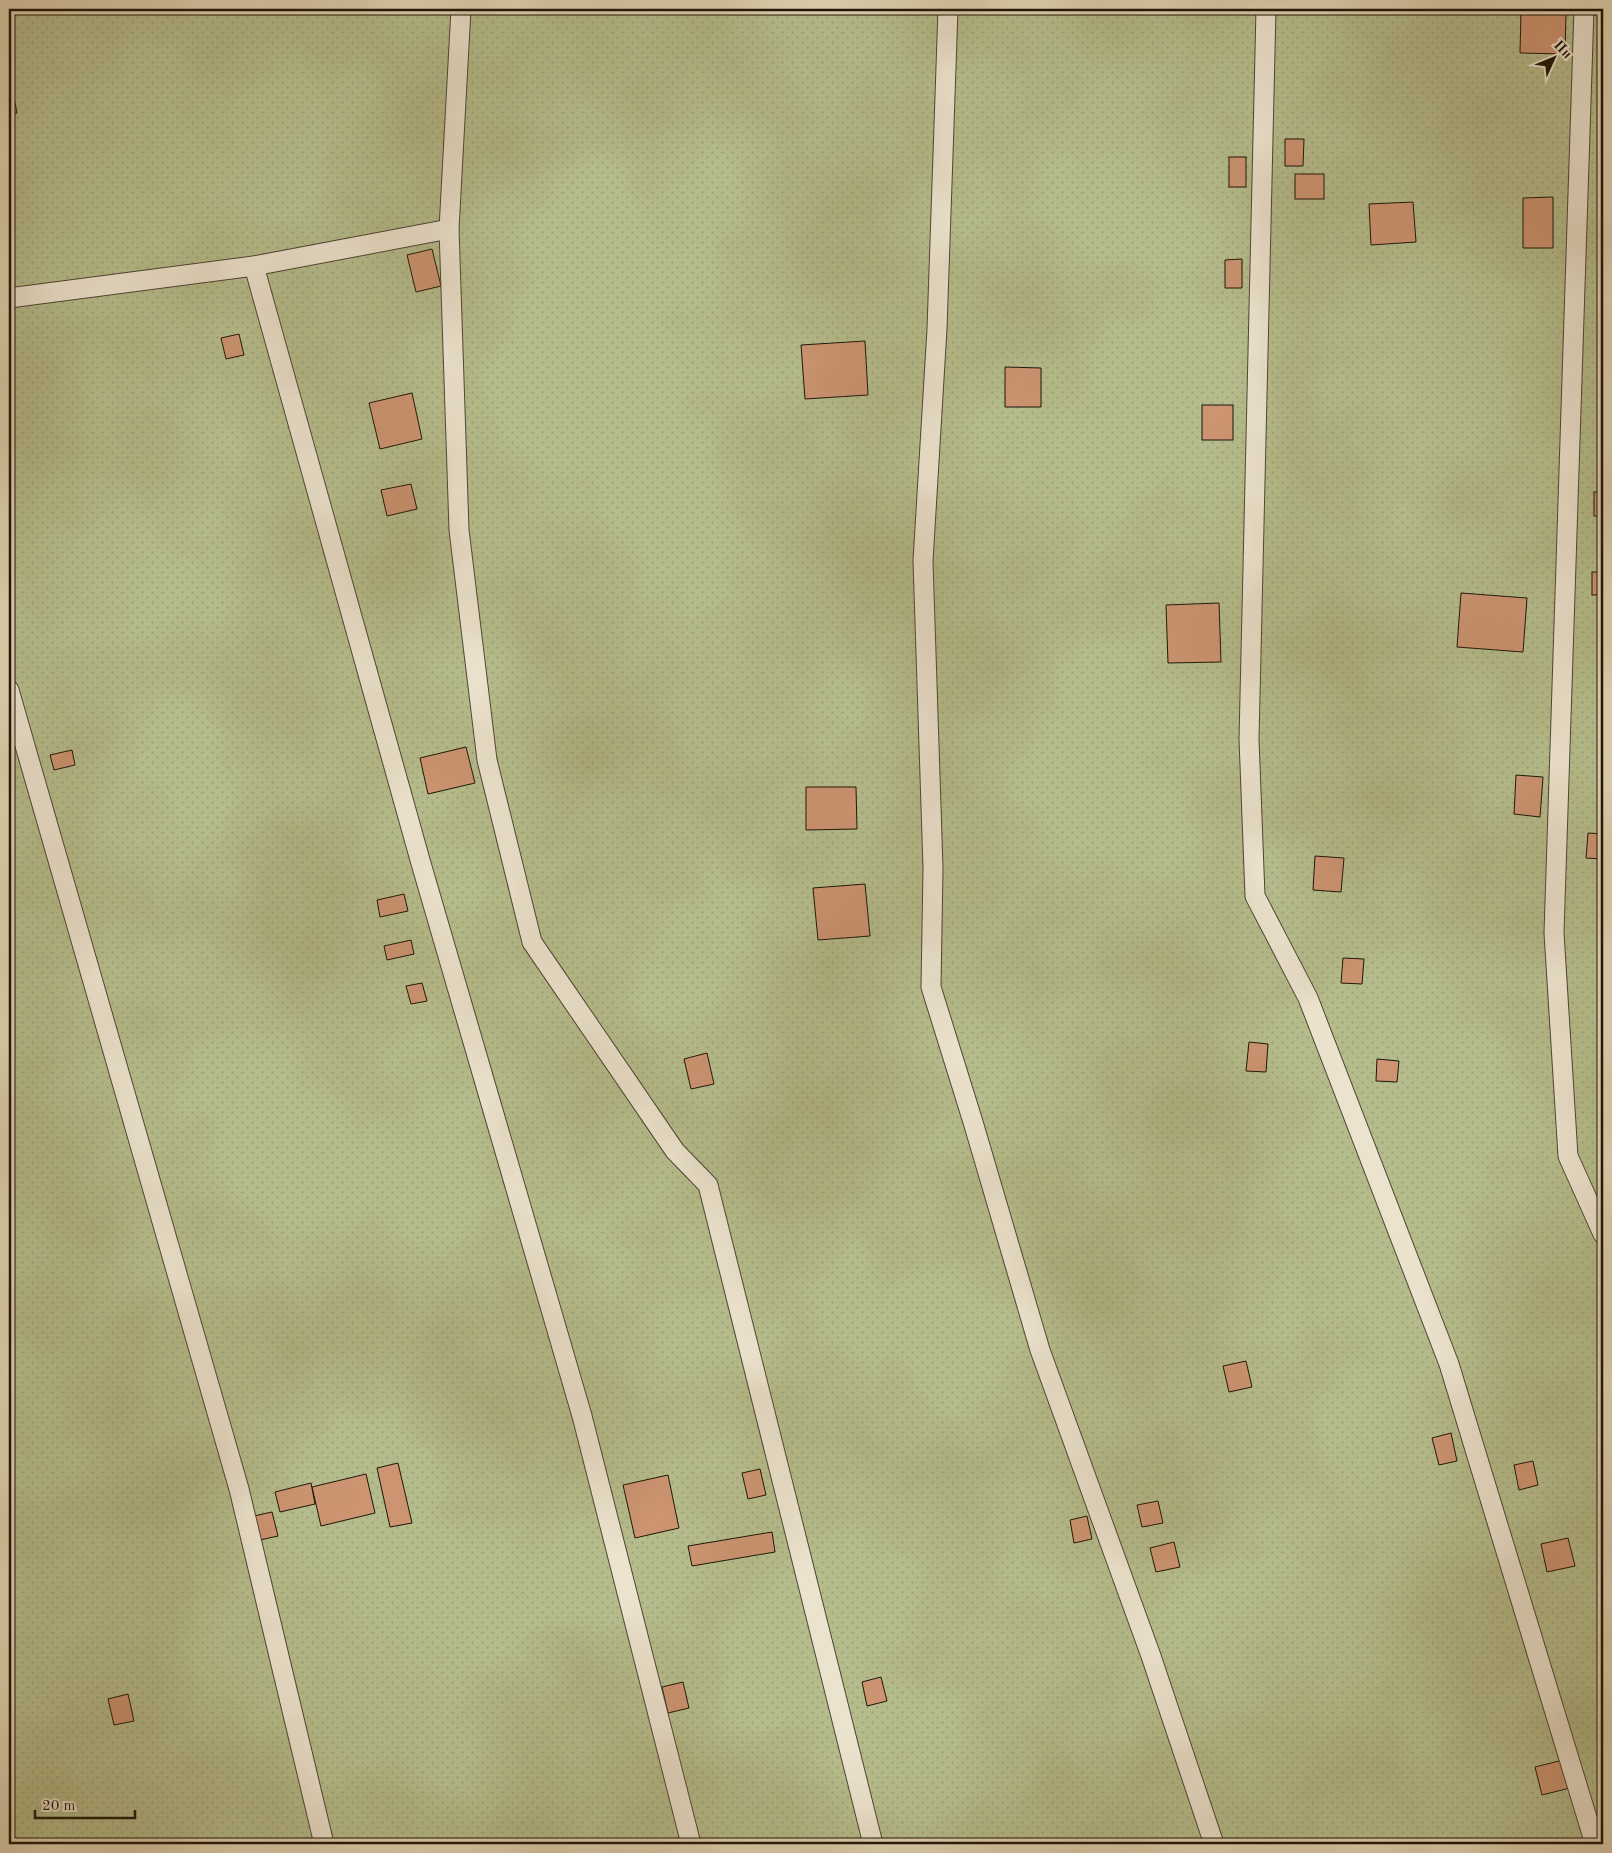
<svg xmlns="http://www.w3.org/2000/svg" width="1612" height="1853" viewBox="0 0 1612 1853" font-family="'Old Standard TT',serif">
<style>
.garden{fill:url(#garden-dots);stroke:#69684a}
.building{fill:#cc9471;stroke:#1d1509}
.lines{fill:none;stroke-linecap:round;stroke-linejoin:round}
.lane-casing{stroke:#4e4534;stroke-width:21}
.lane{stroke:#ece3ce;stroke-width:19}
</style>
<defs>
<pattern id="garden-dots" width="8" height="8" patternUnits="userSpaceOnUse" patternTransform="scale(1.25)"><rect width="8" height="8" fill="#b5bc8b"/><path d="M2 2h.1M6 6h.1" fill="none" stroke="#9ba177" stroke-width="1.8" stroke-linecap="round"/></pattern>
</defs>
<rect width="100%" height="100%" fill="#e1d4b3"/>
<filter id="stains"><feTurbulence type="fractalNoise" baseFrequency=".004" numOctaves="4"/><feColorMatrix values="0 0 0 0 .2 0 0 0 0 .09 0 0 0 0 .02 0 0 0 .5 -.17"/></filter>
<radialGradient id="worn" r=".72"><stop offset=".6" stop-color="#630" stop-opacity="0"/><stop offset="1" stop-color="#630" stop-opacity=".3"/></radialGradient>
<rect class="garden" x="9" y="9" width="1594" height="1835"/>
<g class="building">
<path d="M 1521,11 L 1566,12 L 1565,54 L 1520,53 Z"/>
<path d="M 9,74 L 17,113 L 9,115 Z"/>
<path d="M 1285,139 L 1304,139 L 1303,166 L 1285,166 Z"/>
<rect x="1229" y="157" width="17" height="30"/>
<rect x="1295" y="174" width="29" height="25"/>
<path d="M 1553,197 L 1553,248 L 1523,248 L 1523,198 Z"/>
<path d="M 1413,202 L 1416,242 L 1371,245 L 1369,204 Z"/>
<path d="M 432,249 L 441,286 L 416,292 L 407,255 Z"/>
<path d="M 1242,259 L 1242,288 L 1225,288 L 1225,260 Z"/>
<path d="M 239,334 L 244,355 L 226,359 L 221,338 Z"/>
<path d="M 865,341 L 868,395 L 805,399 L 801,345 Z"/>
<path d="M 1005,367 L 1041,368 L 1041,407 L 1005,407 Z"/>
<path d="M 412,393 L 422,439 L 380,449 L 369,403 Z"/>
<rect x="1202" y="405" width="31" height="35"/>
<path d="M 411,484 L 417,509 L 387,516 L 381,490 Z"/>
<rect x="1594" y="492" width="9" height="24"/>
<rect x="1592" y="572" width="11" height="23"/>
<path d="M 1461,593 L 1527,598 L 1523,652 L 1457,647 Z"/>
<path d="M 1219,603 L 1221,662 L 1168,663 L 1166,605 Z"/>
<path d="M 466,747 L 475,783 L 428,794 L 420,758 Z"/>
<path d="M 72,750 L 75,765 L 54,770 L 50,755 Z"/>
<path d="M 1516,775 L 1543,777 L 1540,817 L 1514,814 Z"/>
<path d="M 806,787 L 856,787 L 857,829 L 806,830 Z"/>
<path d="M 1588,833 L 1603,834 L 1603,859 L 1586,858 Z"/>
<path d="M 1315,856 L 1344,858 L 1341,892 L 1313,890 Z"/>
<path d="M 865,884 L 870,936 L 818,940 L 813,888 Z"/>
<path d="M 404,894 L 408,911 L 380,917 L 377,900 Z"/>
<path d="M 411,940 L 414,954 L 387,960 L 384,946 Z"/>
<path d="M 1343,958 L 1364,959 L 1362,984 L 1341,983 Z"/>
<path d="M 422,983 L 427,1001 L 411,1004 L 406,986 Z"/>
<path d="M 1249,1042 L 1268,1044 L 1266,1072 L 1246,1071 Z"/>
<path d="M 707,1053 L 714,1084 L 691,1089 L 684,1059 Z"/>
<path d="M 1377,1059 L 1399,1061 L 1397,1082 L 1376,1081 Z"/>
<path d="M 1246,1361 L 1252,1387 L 1229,1392 L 1223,1366 Z"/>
<path d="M 1451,1433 L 1457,1461 L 1439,1465 L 1432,1438 Z"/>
<path d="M 1533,1461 L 1538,1485 L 1519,1490 L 1514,1465 Z"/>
<path d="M 398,1463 L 412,1523 L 390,1527 L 377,1468 Z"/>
<path d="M 760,1469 L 766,1495 L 748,1499 L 742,1473 Z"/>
<path d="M 366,1474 L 375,1513 L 321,1526 L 312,1487 Z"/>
<path d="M 668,1475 L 679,1528 L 635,1538 L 623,1485 Z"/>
<path d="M 311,1483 L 315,1504 L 280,1512 L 275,1492 Z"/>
<path d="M 1158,1501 L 1163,1523 L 1142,1527 L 1137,1505 Z"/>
<path d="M 272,1512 L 278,1536 L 260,1540 L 254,1516 Z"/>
<path d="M 1087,1516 L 1092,1539 L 1074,1543 L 1070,1520 Z"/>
<path d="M 772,1532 L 775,1552 L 692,1566 L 688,1546 Z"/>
<path d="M 1568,1538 L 1575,1566 L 1547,1572 L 1541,1544 Z"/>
<path d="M 1174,1542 L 1180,1567 L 1156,1572 L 1150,1548 Z"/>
<path d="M 881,1677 L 887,1701 L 867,1706 L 862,1682 Z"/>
<path d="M 683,1682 L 689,1708 L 668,1713 L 662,1687 Z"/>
<path d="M 128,1694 L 134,1721 L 114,1725 L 108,1699 Z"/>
<path d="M 1563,1760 L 1570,1788 L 1542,1795 L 1535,1767 Z"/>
</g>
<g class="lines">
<defs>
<g id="lane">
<path d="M 461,9 L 449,229 L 459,530 L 487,760 L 532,942 L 675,1151 L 708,1185 L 873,1844"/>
<path d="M 948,9 L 937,329 L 923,561 L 933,868 L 931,987 L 973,1122 L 1040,1350 L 1151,1656 L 1214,1844"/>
<path d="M 1266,9 L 1249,739 L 1255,896 L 1308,998 L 1449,1364 L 1595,1844"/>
<path d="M 1584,9 L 1554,933 L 1568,1156 L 1603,1234"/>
<path d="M 254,266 L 420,860 L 582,1416 L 691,1844"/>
<path d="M 9,298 L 254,266 L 449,229"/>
<path d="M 9,690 L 239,1489 L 324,1844"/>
</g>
</defs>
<use href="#lane" class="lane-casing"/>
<use href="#lane" class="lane"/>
</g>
<rect width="1612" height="1853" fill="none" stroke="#e1d4b3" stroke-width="30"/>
<rect x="10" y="10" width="1592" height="1833" fill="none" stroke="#1d1509" stroke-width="2.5"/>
<rect x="15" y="15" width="1582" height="1823" fill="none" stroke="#1d1509"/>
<g transform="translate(1554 58) rotate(46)" stroke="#ece3ce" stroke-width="4" paint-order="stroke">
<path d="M0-4L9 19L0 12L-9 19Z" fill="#1d1509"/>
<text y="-8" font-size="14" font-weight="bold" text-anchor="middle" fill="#1d1509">Пн</text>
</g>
<path d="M35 1810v8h100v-8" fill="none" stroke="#1d1509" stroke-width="2.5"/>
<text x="42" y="1810" font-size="15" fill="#1d1509" stroke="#ece3ce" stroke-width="4" paint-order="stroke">20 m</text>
<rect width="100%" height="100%" filter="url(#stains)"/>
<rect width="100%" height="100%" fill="url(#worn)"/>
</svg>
